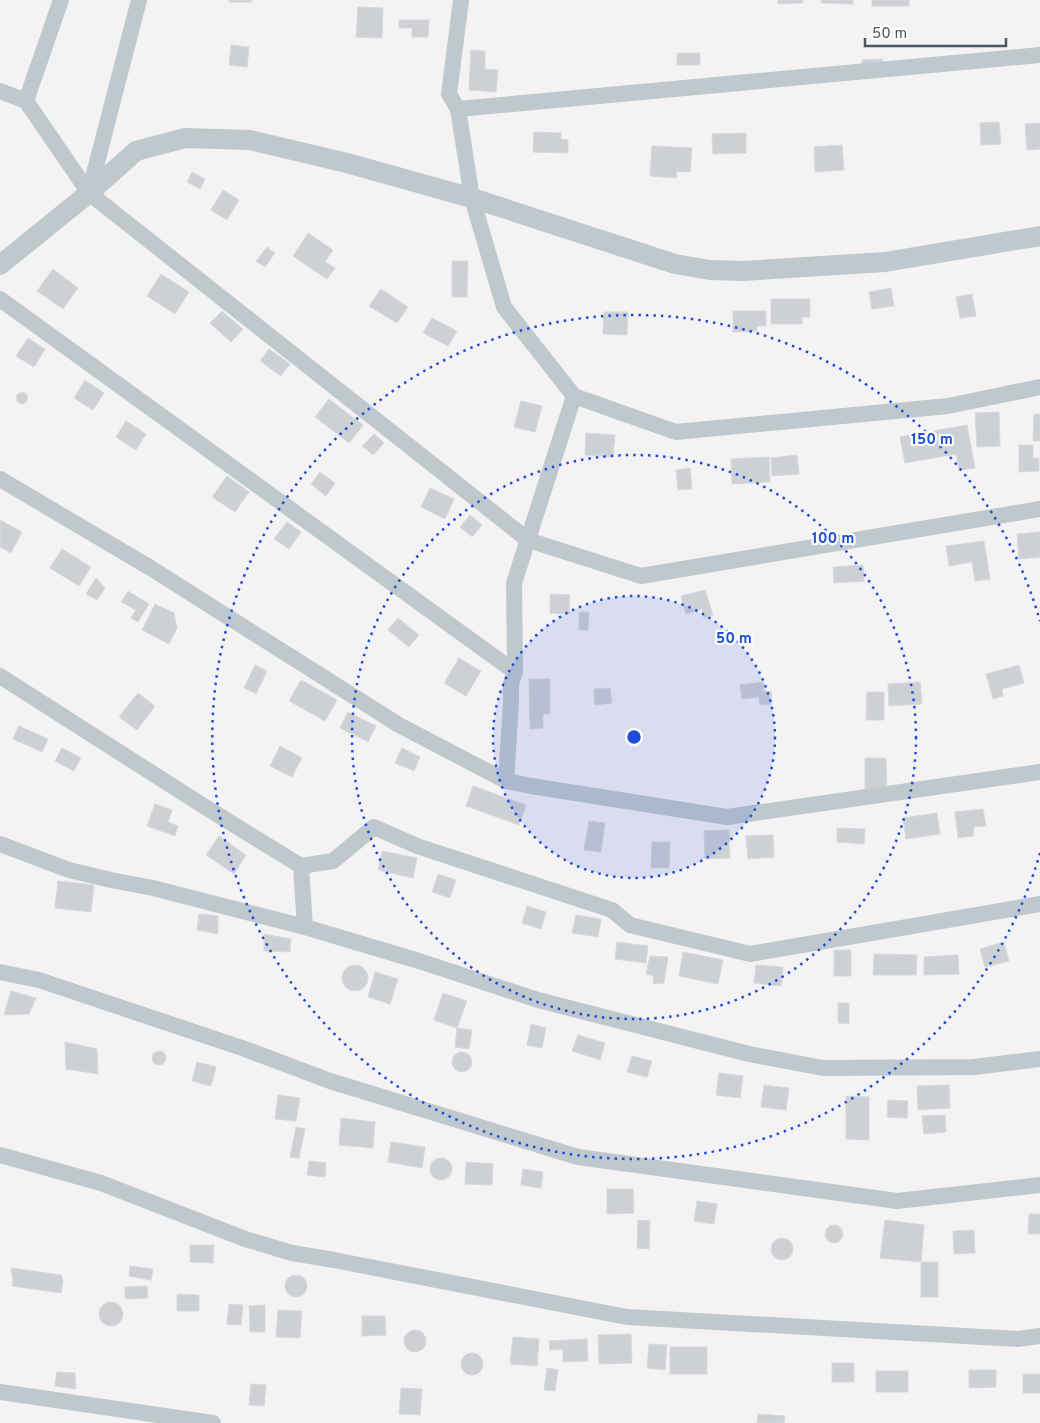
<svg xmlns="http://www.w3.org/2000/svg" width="1040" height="1423" viewBox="0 0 1040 1423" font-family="Overpass,sans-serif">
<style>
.building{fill:#cdd0d4;stroke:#d7d9dd}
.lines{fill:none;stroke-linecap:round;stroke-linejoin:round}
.minor{stroke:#bfc8cd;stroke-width:16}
.tertiary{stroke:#bfc8cd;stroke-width:20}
.ring{fill:none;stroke:#1d4ed8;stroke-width:2.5;stroke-dasharray:2.5 5}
.centre{fill:#1d4ed8;stroke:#fff;stroke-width:2.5}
.ring-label{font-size:15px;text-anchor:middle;font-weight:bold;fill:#1d4ed8;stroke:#fff;stroke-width:4.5;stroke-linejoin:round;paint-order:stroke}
</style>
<rect width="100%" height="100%" fill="#f4f2f3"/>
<g class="building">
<rect x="229" y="0" width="23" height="2"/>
<path d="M 778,0 L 803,0 L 803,3 L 778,4 Z"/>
<path d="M 821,0 L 853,0 L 853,4 L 821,3 Z"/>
<rect x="872" y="0" width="37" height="6"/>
<path d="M 358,7 L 383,8 L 382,38 L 356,37 Z"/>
<path d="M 399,20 L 429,20 L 428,37 L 412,37 L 412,28 L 399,28 Z"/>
<path d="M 231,45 L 249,47 L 247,67 L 229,65 Z"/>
<path d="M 471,50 L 485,51 L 485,69 L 498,70 L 496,92 L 469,90 Z"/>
<rect x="677" y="53" width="23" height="12"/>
<path d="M 883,59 L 883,76 L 861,77 L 862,60 Z"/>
<path d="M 999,122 L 1001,144 L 981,145 L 980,123 Z"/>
<path d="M 1040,123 L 1040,149 L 1027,150 L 1025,124 Z"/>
<path d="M 534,132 L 561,133 L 561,139 L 568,140 L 568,153 L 533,152 Z"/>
<path d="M 746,133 L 746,153 L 713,154 L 712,134 Z"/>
<path d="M 842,145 L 844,170 L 815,172 L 814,147 Z"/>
<path d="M 652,146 L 692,148 L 690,172 L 677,171 L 676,178 L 650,176 Z"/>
<path d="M 192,172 L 205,179 L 200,189 L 187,182 Z"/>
<path d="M 223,190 L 239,200 L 227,220 L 211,210 Z"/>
<path d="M 308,233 L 333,250 L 325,262 L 335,268 L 327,279 L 293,256 Z"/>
<path d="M 267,247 L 275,253 L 265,267 L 256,261 Z"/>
<path d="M 452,261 L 468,261 L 467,297 L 452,297 Z"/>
<path d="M 53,269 L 78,288 L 63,309 L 37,291 Z"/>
<path d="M 161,274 L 189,292 L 175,314 L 147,296 Z"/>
<path d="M 891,288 L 894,306 L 872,309 L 869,292 Z"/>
<path d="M 381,289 L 408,307 L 397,323 L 369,306 Z"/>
<path d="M 972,294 L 976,316 L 960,318 L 956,297 Z"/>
<path d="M 771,299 L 810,299 L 810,317 L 802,317 L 802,324 L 771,324 Z"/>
<path d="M 222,311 L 243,329 L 231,342 L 210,323 Z"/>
<path d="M 733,311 L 766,311 L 766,326 L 757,326 L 757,331 L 733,332 Z"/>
<path d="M 604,312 L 628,312 L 627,335 L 603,334 Z"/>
<path d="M 432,318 L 457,331 L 448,346 L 423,333 Z"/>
<path d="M 28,338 L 45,349 L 34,367 L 16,356 Z"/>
<path d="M 269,349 L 290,364 L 281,376 L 260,361 Z"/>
<path d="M 85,380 L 104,393 L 93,410 L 74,398 Z"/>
<circle cx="22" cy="398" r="5.5"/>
<path d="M 329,399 L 363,425 L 349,443 L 315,417 Z"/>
<path d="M 521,401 L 542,406 L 535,432 L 514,427 Z"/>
<path d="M 999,412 L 1000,446 L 977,447 L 975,413 Z"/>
<path d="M 1034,414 L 1040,414 L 1040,441 L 1033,441 Z"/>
<path d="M 126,421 L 146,434 L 136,450 L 116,437 Z"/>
<path d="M 967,425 L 975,468 L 959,470 L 956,454 L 905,463 L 900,437 Z"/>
<path d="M 586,433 L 615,435 L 613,457 L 585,455 Z"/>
<path d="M 374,434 L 384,443 L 373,455 L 362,446 Z"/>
<path d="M 1019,445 L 1033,445 L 1033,458 L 1039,458 L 1039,471 L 1019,472 Z"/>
<path d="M 797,455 L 799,474 L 772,476 L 771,458 Z"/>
<path d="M 769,457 L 770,482 L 732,484 L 731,459 Z"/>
<path d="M 690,468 L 692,489 L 678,490 L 676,470 Z"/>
<path d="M 320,472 L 335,483 L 326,496 L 311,484 Z"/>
<path d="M 227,476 L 249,492 L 235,512 L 212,497 Z"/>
<path d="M 430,488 L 454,499 L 445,519 L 421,507 Z"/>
<path d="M 470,515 L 482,525 L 472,537 L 460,527 Z"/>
<path d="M 0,520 L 22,532 L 11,553 L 0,547 Z"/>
<path d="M 287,522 L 301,532 L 289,549 L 274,539 Z"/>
<path d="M 1040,532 L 1040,557 L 1019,559 L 1017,534 Z"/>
<path d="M 984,541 L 990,579 L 975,581 L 972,562 L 949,566 L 946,546 Z"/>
<path d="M 62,549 L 91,567 L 79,586 L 50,568 Z"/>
<path d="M 863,565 L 864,581 L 834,583 L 833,567 Z"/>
<path d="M 96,578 L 105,588 L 97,600 L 86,594 Z"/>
<path d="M 705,590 L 713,615 L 704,618 L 702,609 L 686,614 L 681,596 Z"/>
<path d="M 128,591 L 149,604 L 138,622 L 131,618 L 136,610 L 121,602 Z"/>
<path d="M 550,594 L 570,595 L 569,614 L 550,613 Z"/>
<path d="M 155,604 L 174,613 L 177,628 L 169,644 L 142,630 Z"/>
<path d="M 579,612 L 589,612 L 588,630 L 579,630 Z"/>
<path d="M 398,618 L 419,635 L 409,647 L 388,630 Z"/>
<path d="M 459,658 L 481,671 L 466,696 L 444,683 Z"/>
<path d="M 255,665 L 267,671 L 256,694 L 244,688 Z"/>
<path d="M 1019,665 L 1024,683 L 1002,689 L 1003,696 L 993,699 L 986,674 Z"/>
<path d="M 529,679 L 550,679 L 550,714 L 543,714 L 543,728 L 530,729 Z"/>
<path d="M 301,680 L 337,700 L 325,721 L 289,701 Z"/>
<path d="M 763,682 L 764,692 L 771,691 L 772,704 L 760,705 L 759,697 L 742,699 L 740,685 Z"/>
<path d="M 920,682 L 922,704 L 889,706 L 888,684 Z"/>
<path d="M 610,688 L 612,703 L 595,705 L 594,689 Z"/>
<path d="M 867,692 L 884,692 L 884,720 L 866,720 Z"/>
<path d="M 138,693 L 155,706 L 137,730 L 119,717 Z"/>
<path d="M 348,712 L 376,726 L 368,742 L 340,728 Z"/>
<path d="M 19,726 L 48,739 L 42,752 L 13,739 Z"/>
<path d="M 280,746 L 302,758 L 292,777 L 270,766 Z"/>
<path d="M 62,748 L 81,758 L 74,771 L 55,761 Z"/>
<path d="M 402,748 L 420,757 L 414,771 L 395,763 Z"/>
<path d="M 865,758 L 886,758 L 887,789 L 865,789 Z"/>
<path d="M 473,786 L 526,805 L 519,825 L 466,806 Z"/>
<path d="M 155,804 L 172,810 L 168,822 L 178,826 L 175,836 L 147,826 Z"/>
<path d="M 983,809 L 986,826 L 974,827 L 973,836 L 958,838 L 955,812 Z"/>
<path d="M 937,813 L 940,834 L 906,839 L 903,818 Z"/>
<path d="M 589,821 L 605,823 L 601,852 L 584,850 Z"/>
<path d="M 837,828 L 865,829 L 864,844 L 837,842 Z"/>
<path d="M 729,830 L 730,858 L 705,859 L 704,831 Z"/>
<path d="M 773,835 L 774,857 L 748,859 L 746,836 Z"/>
<path d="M 219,836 L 246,855 L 234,874 L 206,855 Z"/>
<path d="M 652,842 L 670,842 L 669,868 L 651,868 Z"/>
<path d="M 382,851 L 417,858 L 413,878 L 378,870 Z"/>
<path d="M 438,874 L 456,880 L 450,898 L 432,892 Z"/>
<path d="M 58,881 L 94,885 L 91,912 L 55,908 Z"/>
<path d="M 527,906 L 546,912 L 541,929 L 522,923 Z"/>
<path d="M 199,914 L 218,916 L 218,934 L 197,930 Z"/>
<path d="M 576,915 L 601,919 L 598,937 L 572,933 Z"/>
<path d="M 264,934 L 291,939 L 290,952 L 264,951 Z"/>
<path d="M 617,942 L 648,946 L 646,963 L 615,959 Z"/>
<path d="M 1004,942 L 1009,961 L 985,967 L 980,949 Z"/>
<rect x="834" y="950" width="17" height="26"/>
<path d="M 683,952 L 723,960 L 718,984 L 679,976 Z"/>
<path d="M 874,954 L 917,955 L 916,975 L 873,975 Z"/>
<path d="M 958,955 L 959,974 L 924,975 L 924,957 Z"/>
<path d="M 650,956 L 668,957 L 664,983 L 653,984 L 654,976 L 646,974 Z"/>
<path d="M 756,965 L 783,967 L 781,986 L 754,983 Z"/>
<circle cx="355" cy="978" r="13"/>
<path d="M 375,972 L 398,979 L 390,1004 L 368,997 Z"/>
<path d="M 11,991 L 36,998 L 29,1014 L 4,1015 Z"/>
<path d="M 443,993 L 467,1001 L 457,1028 L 434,1020 Z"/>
<path d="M 838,1003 L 849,1003 L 849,1024 L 838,1023 Z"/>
<path d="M 531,1024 L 546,1028 L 542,1048 L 527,1045 Z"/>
<path d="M 457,1028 L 472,1030 L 469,1049 L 455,1047 Z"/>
<path d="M 578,1035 L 605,1043 L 600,1060 L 572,1051 Z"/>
<path d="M 65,1042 L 97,1049 L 98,1074 L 66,1069 Z"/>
<circle cx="159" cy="1058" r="7"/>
<circle cx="462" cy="1062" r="10"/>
<path d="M 632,1056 L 652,1061 L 647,1077 L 627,1072 Z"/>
<path d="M 197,1062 L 216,1067 L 211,1086 L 192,1081 Z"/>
<path d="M 719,1073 L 743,1076 L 740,1098 L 716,1095 Z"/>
<path d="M 764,1085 L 789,1088 L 786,1110 L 761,1107 Z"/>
<path d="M 949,1085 L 950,1108 L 918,1110 L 917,1086 Z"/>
<path d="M 278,1095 L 300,1098 L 296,1121 L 275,1119 Z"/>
<path d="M 846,1096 L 869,1097 L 869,1140 L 846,1139 Z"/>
<path d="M 888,1100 L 908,1101 L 907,1118 L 887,1117 Z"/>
<path d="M 945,1115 L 946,1132 L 924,1134 L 922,1116 Z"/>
<path d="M 341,1118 L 375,1122 L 373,1148 L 339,1145 Z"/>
<path d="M 296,1127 L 305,1129 L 299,1158 L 290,1157 Z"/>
<path d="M 391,1142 L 425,1147 L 422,1168 L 388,1162 Z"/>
<circle cx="441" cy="1169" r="11"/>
<path d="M 309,1161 L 326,1163 L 325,1177 L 307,1175 Z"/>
<path d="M 466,1162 L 493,1164 L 492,1185 L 465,1184 Z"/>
<path d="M 523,1169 L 543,1172 L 541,1188 L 521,1185 Z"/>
<path d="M 607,1189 L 633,1189 L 634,1213 L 607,1214 Z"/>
<path d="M 697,1201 L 717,1204 L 714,1224 L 694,1221 Z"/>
<path d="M 1029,1214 L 1040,1214 L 1040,1234 L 1028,1234 Z"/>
<path d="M 638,1220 L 650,1221 L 649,1249 L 637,1248 Z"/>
<path d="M 885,1220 L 924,1225 L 921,1262 L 880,1258 Z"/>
<circle cx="834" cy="1234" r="9"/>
<path d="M 974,1230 L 975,1253 L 954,1254 L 953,1231 Z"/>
<circle cx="782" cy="1249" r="11"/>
<path d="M 190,1245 L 214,1245 L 213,1263 L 190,1262 Z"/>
<rect x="921" y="1262" width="17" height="35"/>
<path d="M 130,1266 L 153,1269 L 151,1280 L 129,1276 Z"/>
<path d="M 11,1268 L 61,1275 L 63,1281 L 61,1293 L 12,1286 L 13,1280 Z"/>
<circle cx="296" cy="1286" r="11"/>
<path d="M 147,1286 L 148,1298 L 125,1299 L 125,1287 Z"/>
<path d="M 177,1294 L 199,1295 L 199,1311 L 177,1311 Z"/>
<circle cx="111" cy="1314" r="12"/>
<path d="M 229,1304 L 243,1305 L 241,1325 L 227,1324 Z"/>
<path d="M 265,1305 L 265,1332 L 250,1332 L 249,1306 Z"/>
<path d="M 278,1310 L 302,1311 L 300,1338 L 276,1337 Z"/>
<path d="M 362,1316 L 385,1316 L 386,1335 L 362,1336 Z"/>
<circle cx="415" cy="1341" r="11"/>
<path d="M 631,1334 L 632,1363 L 599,1364 L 598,1335 Z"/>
<path d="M 513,1337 L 539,1339 L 537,1366 L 510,1364 Z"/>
<path d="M 587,1339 L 588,1361 L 563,1362 L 563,1349 L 550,1350 L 549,1341 Z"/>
<path d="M 649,1344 L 667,1345 L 665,1370 L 647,1368 Z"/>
<rect x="670" y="1347" width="37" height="27"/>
<circle cx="472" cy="1364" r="11"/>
<rect x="832" y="1363" width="22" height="19"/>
<path d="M 547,1368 L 558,1370 L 555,1391 L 544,1390 Z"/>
<path d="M 969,1370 L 996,1370 L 996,1387 L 969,1388 Z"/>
<rect x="876" y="1371" width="32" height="21"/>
<path d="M 57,1372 L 75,1373 L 76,1389 L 55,1386 Z"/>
<rect x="1023" y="1374" width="17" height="19"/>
<path d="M 251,1384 L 266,1385 L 264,1406 L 249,1405 Z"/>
<path d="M 401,1388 L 422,1389 L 420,1415 L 399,1414 Z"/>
<path d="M 758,1414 L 785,1416 L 784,1423 L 757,1423 Z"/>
</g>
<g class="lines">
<g class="minor">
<path d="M 461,0 L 449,94 L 458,109 L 472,198 L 504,307 L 574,396 L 514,583 L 515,672 L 511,683 L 511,703 L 506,781"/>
<path d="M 0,91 L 26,101 L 89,193 L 528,540 L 641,576 L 1040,509"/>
<path d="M 26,101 L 61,0"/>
<path d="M 458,109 L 1040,55"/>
<path d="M 89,193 L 139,0"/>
<path d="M 0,299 L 515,672"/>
<path d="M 574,396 L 676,432 L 948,406 L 1040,387"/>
<path d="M 0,479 L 149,567 L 399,725 L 506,781 L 531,786 L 727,817 L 1040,772"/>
<path d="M 0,676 L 202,805 L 301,866 L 333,861 L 374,827 L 417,846 L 612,910 L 630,925 L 750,954 L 1040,904"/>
<path d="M 0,844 L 69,870 L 111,880 L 153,888 L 305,927 L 419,961 L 538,1000 L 749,1054 L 823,1068 L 974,1067 L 1040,1059"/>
<path d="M 301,866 L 305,927"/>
<path d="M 0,972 L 39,980 L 245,1049 L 330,1081 L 578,1157 L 897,1201 L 1040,1185"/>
<path d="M 0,1155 L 101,1183 L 245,1239 L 292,1253 L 334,1260 L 627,1317 L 1018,1339 L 1040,1336"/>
<path d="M 0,1392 L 213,1423"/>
</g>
<path class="tertiary" d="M 0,265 L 89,193 L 136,151 L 185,138 L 250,140 L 347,163 L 472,198 L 675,264 L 710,270 L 743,271 L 885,262 L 1040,236"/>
</g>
<circle cx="634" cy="737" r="141" fill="#1d4ed8" fill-opacity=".12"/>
<g class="ring">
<circle cx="634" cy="737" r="141"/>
<circle cx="634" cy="737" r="282"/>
<path d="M1040 853A422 422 0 1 1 1040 621"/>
</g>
<circle cx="634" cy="737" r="8" class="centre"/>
<g class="ring-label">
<text x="932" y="444">150 m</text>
<text x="833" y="543">100 m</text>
<text x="734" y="643">50 m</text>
</g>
<path d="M865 38v8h141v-8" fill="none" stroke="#4b585e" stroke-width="2.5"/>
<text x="872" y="38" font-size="15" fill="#4b585e" stroke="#ffffff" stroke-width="4" paint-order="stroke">50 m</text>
</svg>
